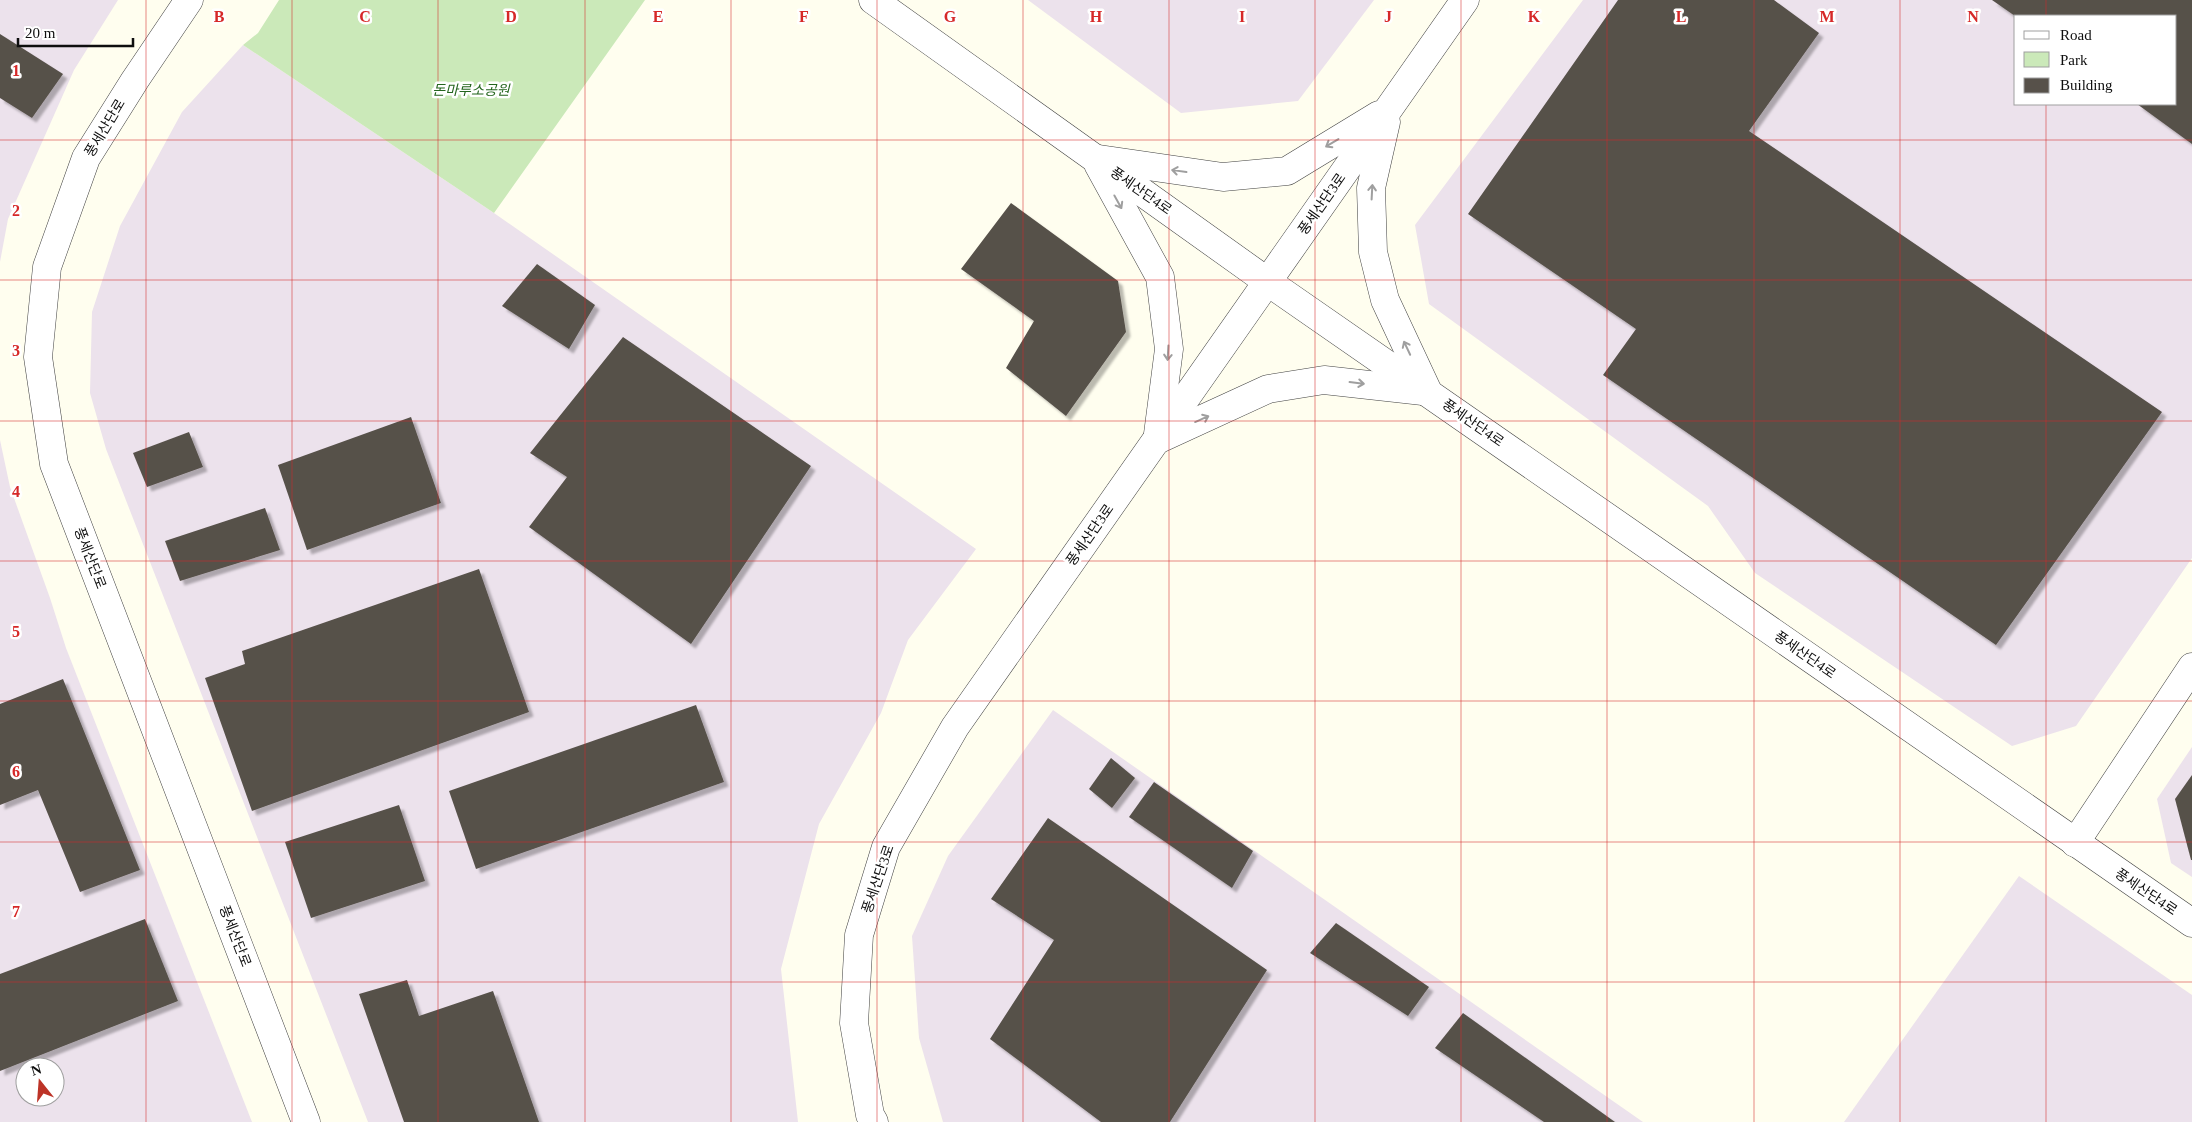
<svg xmlns="http://www.w3.org/2000/svg" width="2192" height="1122" viewBox="0 0 2192 1122" font-family="'Times New Roman','Noto Sans KR',serif">
<style>
.industrial{fill:#ece2ec;fill-rule:evenodd}
.green{fill:#cbe9b9}
.building{fill:#57514a;filter:url(#shadow)}
.lines{fill:none;stroke-linecap:round;stroke-linejoin:round}
.minor-casing{stroke:#414141;stroke-width:29}
.tertiary-casing{stroke:#414141;stroke-width:29}
.minor{stroke:#fff;stroke-width:28}
.tertiary{stroke:#fff;stroke-width:28}
.oneway{stroke:#9f9f9f}
.grid{fill:none;stroke:#d62828;stroke-width:1;stroke-opacity:0.55}
.labels{text-anchor:middle;dominant-baseline:central;stroke-width:5;stroke-linejoin:round;paint-order:stroke}
.park-label{font-size:14px;font-style:italic;fill:#24651e;stroke:#fff}
.street-label{font-size:14px;fill:#0e0e0e;stroke:#fff}
.grid-label{font-size:16px;text-anchor:middle;font-weight:bold;fill:#d62828;stroke:#fff;stroke-width:5;stroke-linejoin:round;paint-order:stroke}
</style>
<defs>
<filter id="shadow"><feDropShadow dx="4.5" dy="4.5" stdDeviation="1" flood-color="#0004"/></filter>
</defs>
<rect width="100%" height="100%" fill="#fffeef"/>
<g class="industrial">
<path d="M 0,0 L 118,0 L 74,70 L 8,219 L 0,262 Z"/>
<path d="M 1028,0 L 1374,0 L 1298,101 L 1181,113 Z"/>
<path d="M 1583,0 L 2192,0 L 2192,558 L 2076,726 L 2012,746 L 1755,573 L 1708,506 L 1429,304 L 1415,225 ZM 2016,16 L 2176,16 L 2176,104 L 2016,104 Z"/>
<path d="M 243,45 L 494,213 L 976,549 L 908,640 L 881,713 L 819,824 L 781,969 L 798,1122 L 368,1122 L 106,449 L 90,393 L 92,312 L 120,226 L 182,112 Z"/>
<path d="M 0,440 L 10,487 L 50,598 L 66,648 L 252,1122 L 0,1122 ZM 25,1067 L 55,1067 L 55,1097 L 25,1097 Z"/>
<path d="M 1053,710 L 1643,1122 L 943,1122 L 919,1038 L 912,936 L 948,856 Z"/>
<path d="M 2192,747 L 2192,877 L 2171,863 L 2157,799 Z"/>
<path d="M 2019,876 L 2192,995 L 2192,1122 L 1844,1122 Z"/>
</g>
<path class="green" d="M 279,0 L 645,0 L 494,213 L 243,45 L 258,33 Z"/>
<g class="building">
<path d="M 1618,0 L 1774,0 L 1819,33 L 1749,131 L 2162,412 L 1996,645 L 1603,375 L 1636,329 L 1468,214 Z"/>
<path d="M 1992,0 L 2192,0 L 2192,144 L 2137,104 L 2176,104 L 2176,16 L 2015,16 Z"/>
<path d="M 0,34 L 63,74 L 32,118 L 0,98 Z"/>
<path d="M 1011,203 L 1118,281 L 1126,332 L 1066,416 L 1006,368 L 1034,321 L 961,269 Z"/>
<path d="M 537,264 L 595,305 L 569,349 L 502,306 Z"/>
<path d="M 623,337 L 811,466 L 691,644 L 529,527 L 567,477 L 530,453 Z"/>
<path d="M 411,417 L 441,503 L 307,550 L 278,465 Z"/>
<path d="M 189,432 L 203,467 L 147,487 L 133,453 Z"/>
<path d="M 265,508 L 280,550 L 180,581 L 165,541 Z"/>
<path d="M 479,569 L 529,712 L 252,811 L 205,678 L 245,664 L 242,651 Z"/>
<path d="M 63,679 L 140,870 L 80,892 L 38,790 L 0,805 L 0,704 Z"/>
<path d="M 696,705 L 724,782 L 476,869 L 449,791 Z"/>
<path d="M 1111,758 L 1135,778 L 1112,808 L 1089,789 Z"/>
<path d="M 2192,775 L 2192,860 L 2191,860 L 2175,799 Z"/>
<path d="M 1154,782 L 1253,851 L 1232,888 L 1129,817 Z"/>
<path d="M 399,805 L 425,881 L 311,918 L 285,842 Z"/>
<path d="M 1048,818 L 1267,970 L 1170,1122 L 1101,1122 L 990,1039 L 1054,940 L 991,899 Z"/>
<path d="M 145,919 L 178,1001 L 0,1071 L 0,974 Z"/>
<path d="M 1336,923 L 1429,987 L 1408,1016 L 1310,953 Z"/>
<path d="M 407,980 L 419,1016 L 493,991 L 539,1122 L 404,1122 L 359,994 Z"/>
<path d="M 1463,1013 L 1615,1122 L 1544,1122 L 1435,1048 Z"/>
</g>
<g class="lines">
<defs>
<g id="minor">
<path d="M 189,0 L 135,80 L 86,158 L 47,267 L 38,357 L 54,464 L 306,1122"/>
<path d="M 2075,843 L 2192,667"/>
</g>
<g id="tertiary">
<path d="M 873,0 L 1268,282 L 2192,923"/>
<path d="M 1386,122 L 1371,188 L 1373,252 L 1385,300 L 1428,392"/>
<path d="M 1099,159 L 1223,177 L 1287,171 L 1379,115"/>
<path d="M 1098,164 L 1160,277 L 1169,349 L 1158,434"/>
<path d="M 1159,439 L 1268,389 L 1324,380 L 1423,391"/>
<path d="M 874,1122 L 870,1115 L 854,1023 L 859,935 L 886,847 L 955,727 L 1465,0"/>
</g>
</defs>
<use href="#minor" class="minor-casing"/>
<use href="#tertiary" class="tertiary-casing"/>
<use href="#minor" class="minor"/>
<use href="#tertiary" class="tertiary"/>
</g>
<defs><path id="oneway-shaft" d="M-6 0H5M1.5-3L5.5 0L1.5 3" fill="none" stroke-width="1.6" stroke-linecap="round" stroke-linejoin="round" transform="scale(1.25)"/></defs>
<g class="oneway">
<use href="#oneway-shaft" transform="translate(1332 143) rotate(149)"/>
<use href="#oneway-shaft" transform="translate(1179 171) rotate(-172)"/>
<use href="#oneway-shaft" transform="translate(1372 192) rotate(-87)"/>
<use href="#oneway-shaft" transform="translate(1118 202) rotate(61)"/>
<use href="#oneway-shaft" transform="translate(1407 348) rotate(-115)"/>
<use href="#oneway-shaft" transform="translate(1168 353) rotate(93)"/>
<use href="#oneway-shaft" transform="translate(1357 383) rotate(7)"/>
<use href="#oneway-shaft" transform="translate(1202 419) rotate(-24)"/>
</g>
<path class="grid" d="M 146,0 L 146,1122M 292,0 L 292,1122M 438,0 L 438,1122M 585,0 L 585,1122M 731,0 L 731,1122M 877,0 L 877,1122M 1023,0 L 1023,1122M 1169,0 L 1169,1122M 1315,0 L 1315,1122M 1461,0 L 1461,1122M 1607,0 L 1607,1122M 1754,0 L 1754,1122M 1900,0 L 1900,1122M 2046,0 L 2046,16M 2046,104 L 2046,1122M 0,140 L 2192,140M 0,280 L 2192,280M 0,421 L 2192,421M 0,561 L 2192,561M 0,701 L 2192,701M 0,842 L 2192,842M 0,982 L 2192,982"/>
<g class="labels">
<g class="park-label">
<text x="471" y="90">돈마루소공원</text>
</g>
<g class="street-label">
<text transform="translate(105 128) rotate(-59)">풍세산단로</text>
<text transform="translate(1141 191) rotate(35)">풍세산단4로</text>
<text transform="translate(1322 204) rotate(-55)">풍세산단3로</text>
<text transform="translate(1473 423) rotate(35)">풍세산단4로</text>
<text transform="translate(1090 535) rotate(-55)">풍세산단3로</text>
<text transform="translate(90 558) rotate(69)">풍세산단로</text>
<text transform="translate(1805 655) rotate(35)">풍세산단4로</text>
<text transform="translate(878 879) rotate(-71)">풍세산단3로</text>
<text transform="translate(2146 892) rotate(34)">풍세산단4로</text>
<text transform="translate(235 936) rotate(69)">풍세산단로</text>
</g>
</g>
<g class="grid-label">
<text x="219" y="22">B</text>
<text x="365" y="22">C</text>
<text x="511" y="22">D</text>
<text x="658" y="22">E</text>
<text x="804" y="22">F</text>
<text x="950" y="22">G</text>
<text x="1096" y="22">H</text>
<text x="1242" y="22">I</text>
<text x="1388" y="22">J</text>
<text x="1534" y="22">K</text>
<text x="1681" y="22">L</text>
<text x="1827" y="22">M</text>
<text x="1973" y="22">N</text>
<text x="16" y="76">1</text>
<text x="16" y="216">2</text>
<text x="16" y="356">3</text>
<text x="16" y="497">4</text>
<text x="16" y="637">5</text>
<text x="16" y="777">6</text>
<text x="16" y="917">7</text>
</g>
<rect x="2014" y="15" width="162" height="90" fill="#ffffff" stroke="#9f9f9f"/>
<rect x="2024" y="31" width="25" height="8" fill="#ffffff" stroke="#9f9f9f"/>
<text x="2060" y="40" font-size="15" fill="#0e0e0e">Road</text>
<rect x="2024" y="52" width="25" height="15" fill="#cbe9b9" stroke="#9f9f9f"/>
<text x="2060" y="65" font-size="15" fill="#0e0e0e">Park</text>
<rect x="2024" y="78" width="25" height="15" fill="#57514a" stroke="#9f9f9f"/>
<text x="2060" y="90" font-size="15" fill="#0e0e0e">Building</text>
<g transform="translate(40 1082) rotate(343)"><circle r="24" fill="#ffffff" stroke="#9f9f9f"/>
<path d="M0-4L9 19L0 12L-9 19Z" fill="#bd3327"/>
<text y="-8" font-size="14" font-weight="bold" text-anchor="middle" fill="#0e0e0e">N</text>
</g>
<path d="M18 38v8h115v-8" fill="none" stroke="#0e0e0e" stroke-width="2.5"/>
<text x="25" y="38" font-size="15" fill="#0e0e0e" stroke="#ffffff" stroke-width="4" paint-order="stroke">20 m</text>
</svg>
